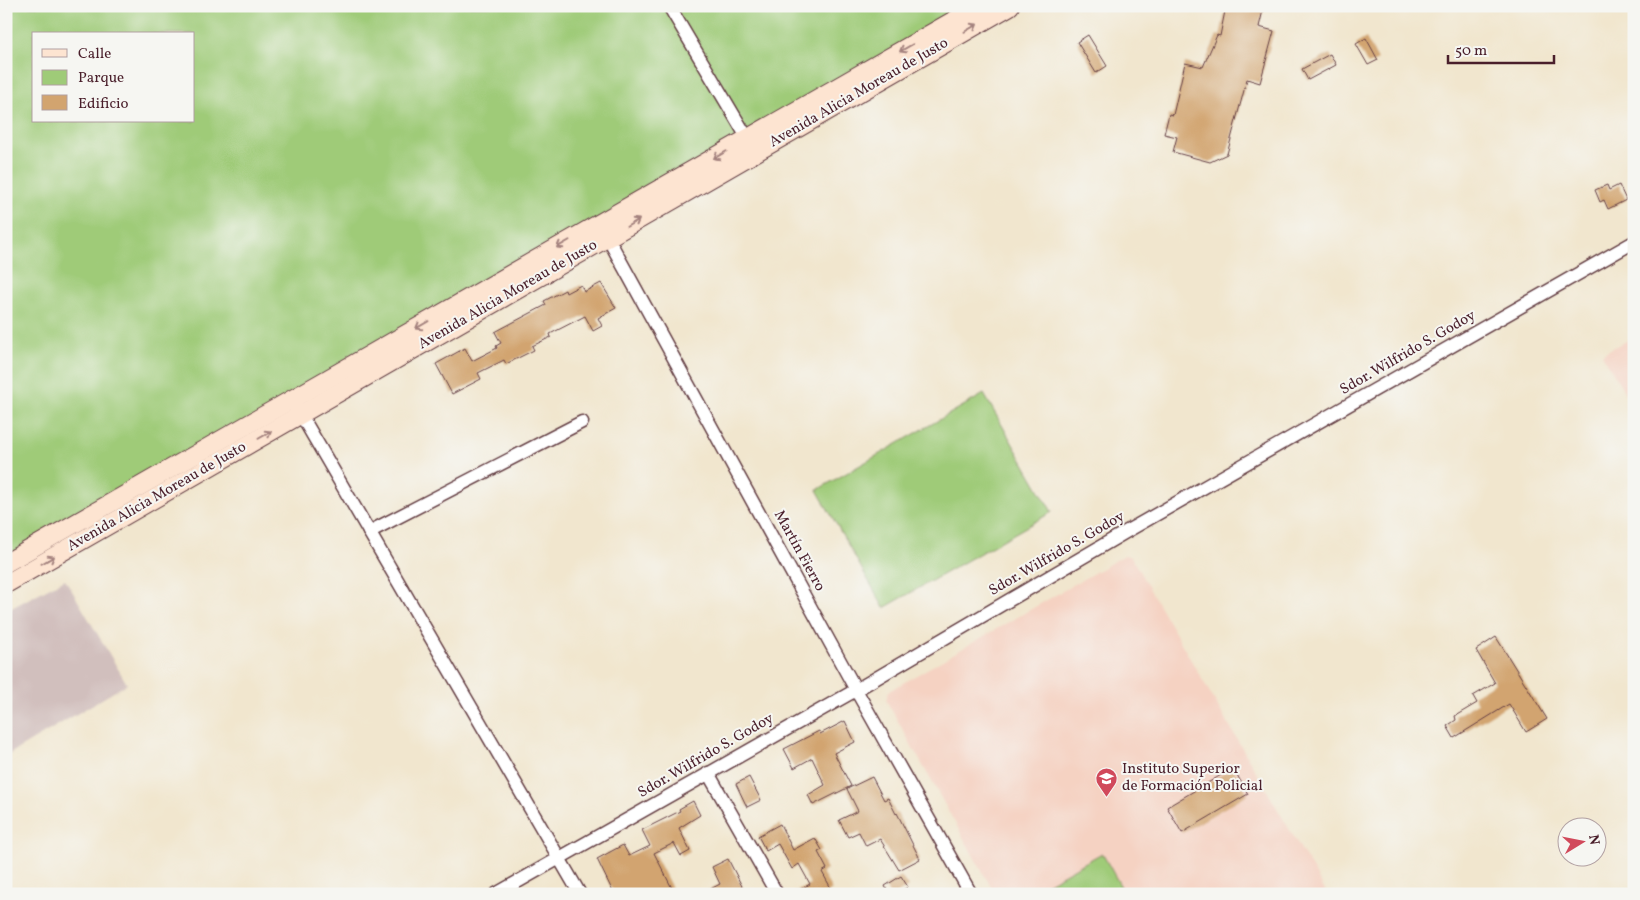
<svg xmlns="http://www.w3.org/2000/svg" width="1640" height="900" viewBox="0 0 1640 900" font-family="Vollkorn,serif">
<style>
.built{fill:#f5d2c2}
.industrial{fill:#d1bfbd}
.green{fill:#9fcb78;stroke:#747552;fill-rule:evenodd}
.building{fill:#d2a46f}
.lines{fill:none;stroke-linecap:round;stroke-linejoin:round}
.street-casing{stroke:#633d43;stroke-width:15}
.secondary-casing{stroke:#633d43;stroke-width:20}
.street{stroke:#fff;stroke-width:12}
.secondary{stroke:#fde4d1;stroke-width:18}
.oneway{stroke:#a4827e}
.labels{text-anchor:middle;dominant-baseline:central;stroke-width:4;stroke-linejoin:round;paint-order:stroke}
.street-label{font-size:15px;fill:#4a1f2b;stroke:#f6f6f2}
.poi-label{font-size:15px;fill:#4a1f2b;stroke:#f6f6f2;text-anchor:start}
</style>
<rect width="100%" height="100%" fill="#f6f6f2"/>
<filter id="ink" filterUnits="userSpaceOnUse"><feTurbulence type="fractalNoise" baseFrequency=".02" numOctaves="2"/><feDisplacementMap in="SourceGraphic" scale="10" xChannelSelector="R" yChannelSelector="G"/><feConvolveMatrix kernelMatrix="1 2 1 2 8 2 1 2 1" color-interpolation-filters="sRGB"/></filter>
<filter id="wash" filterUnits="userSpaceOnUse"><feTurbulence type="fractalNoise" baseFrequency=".0096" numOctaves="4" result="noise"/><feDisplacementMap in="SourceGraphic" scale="20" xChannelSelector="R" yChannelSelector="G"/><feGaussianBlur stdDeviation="1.12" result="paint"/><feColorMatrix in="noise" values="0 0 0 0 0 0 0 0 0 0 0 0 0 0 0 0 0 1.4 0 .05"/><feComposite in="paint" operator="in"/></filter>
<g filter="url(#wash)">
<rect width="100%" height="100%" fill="#f1e6ce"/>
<g class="built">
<path d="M 1634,336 L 1634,408 L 1602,354 Z"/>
<path d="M 1125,555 L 1131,557 L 1327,894 L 995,894 L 886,700 L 889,691 Z"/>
</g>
<path class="industrial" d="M 65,579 L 127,684 L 6,756 L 6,611 Z"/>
<g class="green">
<path d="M 6,6 L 976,6 L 6,564 ZM 34,34 L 194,34 L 194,121 L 34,121 Z"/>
<path d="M 984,394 L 1052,512 L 884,608 L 817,490 Z"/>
<path d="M 1102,853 L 1125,894 L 1029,894 Z"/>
</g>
<g id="blocks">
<g class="building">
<path d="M 1226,6 L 1264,6 L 1259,27 L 1274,31 L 1260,83 L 1247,79 L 1227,154 L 1210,162 L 1173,152 L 1177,137 L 1164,134 L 1169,114 L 1173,115 L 1185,63 L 1203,67 L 1217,35 L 1220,36 Z"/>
<path d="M 1088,35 L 1107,66 L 1096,73 L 1077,42 Z"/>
<path d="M 1366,38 L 1378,60 L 1368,65 L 1356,44 Z"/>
<path d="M 1330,54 L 1336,65 L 1308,80 L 1302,69 Z"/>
<path d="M 1607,185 L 1609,190 L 1619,185 L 1626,200 L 1608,209 L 1604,200 L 1600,202 L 1595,190 Z"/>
<path d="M 601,283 L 616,308 L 598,318 L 602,326 L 593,331 L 585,316 L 550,334 L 551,337 L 532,346 L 534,350 L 506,364 L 504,360 L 478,373 L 481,379 L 452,394 L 436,364 L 465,348 L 472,361 L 497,348 L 496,346 L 501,343 L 495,332 L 546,305 L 544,301 L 565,290 L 566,293 L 581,285 L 584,292 Z"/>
<path d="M 1496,637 L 1547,719 L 1526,732 L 1509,704 L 1454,738 L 1447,726 L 1456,720 L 1455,716 L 1477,703 L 1473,696 L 1495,683 L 1476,650 Z"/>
<path d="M 845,721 L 855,742 L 834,753 L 851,786 L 813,805 L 808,795 L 825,785 L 812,758 L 794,768 L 784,749 L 819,731 L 820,734 Z"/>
<path d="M 1233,768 L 1248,794 L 1182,833 L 1167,807 Z"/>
<path d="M 749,777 L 761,800 L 747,807 L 736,784 Z"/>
<path d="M 872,777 L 884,800 L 888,798 L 896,814 L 897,813 L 920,859 L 899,870 L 880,839 L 866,846 L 859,832 L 848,837 L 839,820 L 858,811 L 847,789 Z"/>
<path d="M 693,801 L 700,815 L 679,828 L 690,851 L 681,856 L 674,843 L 654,853 L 675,894 L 614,894 L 597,859 L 623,845 L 629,856 L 650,846 L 642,830 L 680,811 L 679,809 Z"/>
<path d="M 780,824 L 793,850 L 815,838 L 822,850 L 818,852 L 827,869 L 822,872 L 832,890 L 825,894 L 792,894 L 810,884 L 799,864 L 792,869 L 778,844 L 766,851 L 758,836 Z"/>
<path d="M 728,859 L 746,894 L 701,894 L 720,884 L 712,867 Z"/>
<path d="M 901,876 L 908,887 L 896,894 L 889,894 L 885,886 Z"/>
</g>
</g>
</g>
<g filter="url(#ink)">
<use href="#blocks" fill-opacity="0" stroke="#633d43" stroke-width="1"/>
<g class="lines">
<defs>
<g id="street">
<path d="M 669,6 L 748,139"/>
<path d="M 604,231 L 856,690 L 971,894"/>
<path d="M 297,408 L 580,894"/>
<path d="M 369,532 L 582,422"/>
<path d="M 708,773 L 777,894"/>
<path d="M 496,894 L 856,690 L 1129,530 L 1634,242"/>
</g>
<g id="secondary">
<path d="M 6,563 L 979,6"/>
<path d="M 6,584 L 1010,6"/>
</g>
</defs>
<use href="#street" class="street-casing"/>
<use href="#secondary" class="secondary-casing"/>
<use href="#street" class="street"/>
<use href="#secondary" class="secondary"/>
</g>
<defs><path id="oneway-shaft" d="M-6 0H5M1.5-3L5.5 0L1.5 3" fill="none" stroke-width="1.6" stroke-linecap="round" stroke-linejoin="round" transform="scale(1.25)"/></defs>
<g class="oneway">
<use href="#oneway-shaft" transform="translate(971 28) rotate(-30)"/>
<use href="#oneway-shaft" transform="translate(906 48) rotate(150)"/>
<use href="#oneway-shaft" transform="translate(720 155) rotate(150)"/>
<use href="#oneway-shaft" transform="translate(633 223) rotate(-30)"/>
<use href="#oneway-shaft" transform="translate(563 244) rotate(150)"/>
<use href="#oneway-shaft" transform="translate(422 325) rotate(150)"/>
<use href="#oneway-shaft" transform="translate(265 435) rotate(-30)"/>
<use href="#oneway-shaft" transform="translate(48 560) rotate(-30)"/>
</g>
</g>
<defs>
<symbol id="university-pin" viewBox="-11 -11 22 30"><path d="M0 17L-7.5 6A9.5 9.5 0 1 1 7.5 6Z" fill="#d1495b" stroke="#f6f6f2"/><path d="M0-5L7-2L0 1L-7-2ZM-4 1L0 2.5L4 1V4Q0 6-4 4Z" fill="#fff"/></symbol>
</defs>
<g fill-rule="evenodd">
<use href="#university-pin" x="1094" y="766" width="25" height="34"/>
</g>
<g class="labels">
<g class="street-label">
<text transform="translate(859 93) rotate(-30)">Avenida Alicia Moreau de Justo</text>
<text transform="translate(508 295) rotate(-30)">Avenida Alicia Moreau de Justo</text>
<text transform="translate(1408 353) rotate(-30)">Sdor. Wilfrido S. Godoy</text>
<text transform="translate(157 497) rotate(-30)">Avenida Alicia Moreau de Justo</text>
<text transform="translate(799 551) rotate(61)">Martín Fierro</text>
<text transform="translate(1057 554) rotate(-30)">Sdor. Wilfrido S. Godoy</text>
<text transform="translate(706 756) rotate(-30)">Sdor. Wilfrido S. Godoy</text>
</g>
<g class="poi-label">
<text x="1122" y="769">Instituto Superior<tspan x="1122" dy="17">de Formación Policial</tspan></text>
</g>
</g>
<rect width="1640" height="900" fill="none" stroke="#f6f6f2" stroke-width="25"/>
<rect x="32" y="32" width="162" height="90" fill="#f6f6f2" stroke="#b1a0a2"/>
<rect x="42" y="49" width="25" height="8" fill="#fde4d1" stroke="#b1a0a2"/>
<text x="78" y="58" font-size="15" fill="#4a1f2b">Calle</text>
<rect x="42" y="70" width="25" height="15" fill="#9fcb78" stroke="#b1a0a2"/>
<text x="78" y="82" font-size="15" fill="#4a1f2b">Parque</text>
<rect x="42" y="95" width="25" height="15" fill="#d2a46f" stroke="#b1a0a2"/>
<text x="78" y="108" font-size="15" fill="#4a1f2b">Edificio</text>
<g transform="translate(1582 842) rotate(80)"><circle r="24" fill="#f6f6f2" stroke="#b1a0a2"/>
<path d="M0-4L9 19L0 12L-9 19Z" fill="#d1495b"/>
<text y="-8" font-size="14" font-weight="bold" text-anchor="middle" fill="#4a1f2b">N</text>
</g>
<path d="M1448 55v8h106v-8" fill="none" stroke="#4a1f2b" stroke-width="2.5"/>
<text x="1455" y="55" font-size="15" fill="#4a1f2b" stroke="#f6f6f2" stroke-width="4" paint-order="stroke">50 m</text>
</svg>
